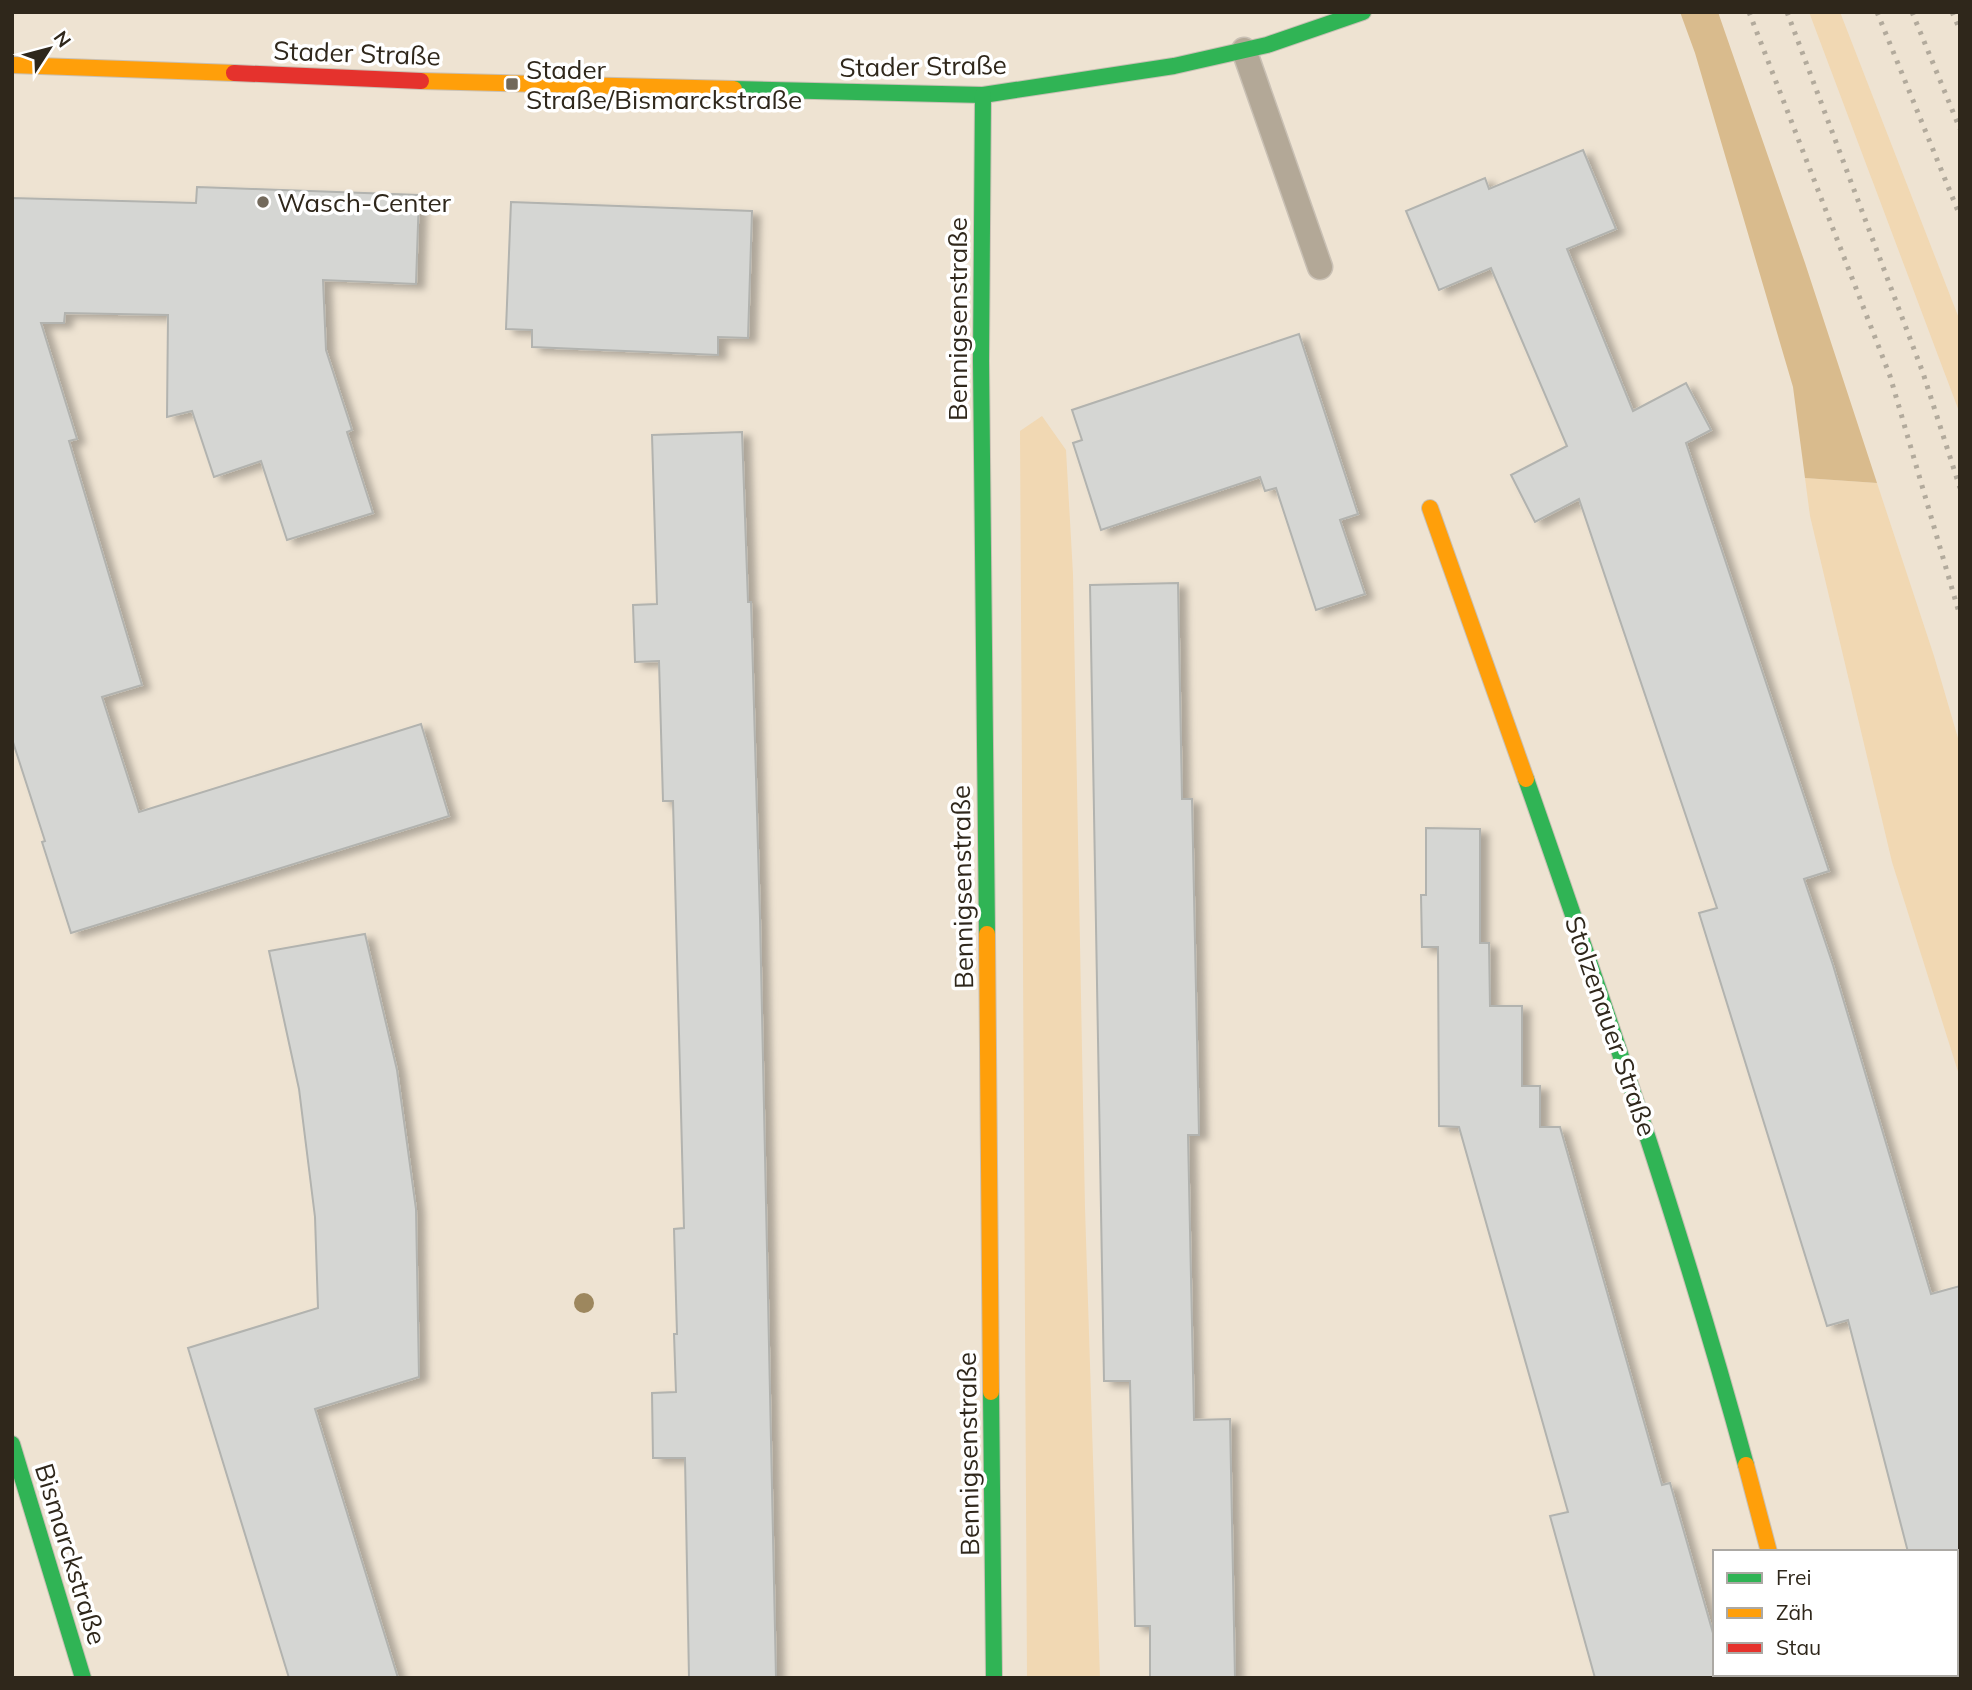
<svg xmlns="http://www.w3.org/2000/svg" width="1972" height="1690" viewBox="0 0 1972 1690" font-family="Mulish,sans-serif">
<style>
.green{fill:#f1d8b3}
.forest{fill:#d9bb8d}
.building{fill:#d5d6d3;stroke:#b2b3af;stroke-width:2;filter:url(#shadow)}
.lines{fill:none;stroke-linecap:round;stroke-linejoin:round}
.lane-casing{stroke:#c9c0b4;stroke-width:27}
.street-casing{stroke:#c9c0b4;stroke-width:41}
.fast-casing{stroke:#c9c0b4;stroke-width:18}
.slow-casing{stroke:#c9c0b4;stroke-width:18}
.jam-casing{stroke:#c9c0b4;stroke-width:18}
.lane{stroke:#b3a897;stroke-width:24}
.street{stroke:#b3a897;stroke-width:38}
.fast{stroke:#30b455;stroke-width:16}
.slow{stroke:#ff9f0a;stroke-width:16}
.jam{stroke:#e5322d;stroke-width:16}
.rail{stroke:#b2aa9c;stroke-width:5;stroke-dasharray:3.5 7;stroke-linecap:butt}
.tree{fill:#9d875e}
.poi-dot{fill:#72695b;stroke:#fff;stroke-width:2.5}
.labels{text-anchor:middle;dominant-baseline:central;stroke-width:7;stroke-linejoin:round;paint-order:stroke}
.street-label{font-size:26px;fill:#2f271b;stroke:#fff}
.poi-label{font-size:26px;fill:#2f271b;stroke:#fff;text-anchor:start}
</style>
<defs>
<filter id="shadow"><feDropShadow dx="8" dy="4.5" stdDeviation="3.5" flood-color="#0004"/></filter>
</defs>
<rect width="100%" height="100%" fill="#eee3d2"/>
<g class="green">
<path d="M 1809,12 L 1840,12 L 1960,321 L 1960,414 Z"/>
<path d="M 1042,416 L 1066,450 L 1073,574 L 1085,1208 L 1100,1678 L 1027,1678 L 1020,431 Z"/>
<path d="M 1805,478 L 1877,483 L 1934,656 L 1960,745 L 1960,1078 L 1892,862 L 1810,516 Z"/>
</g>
<path class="forest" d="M 1680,12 L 1718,12 L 1805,263 L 1877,483 L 1805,478 L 1793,387 L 1695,53 Z"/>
<g class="building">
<path d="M 1583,150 L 1616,229 L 1567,249 L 1633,411 L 1686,383 L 1711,430 L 1686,443 L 1829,871 L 1804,879 L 1833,965 L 1931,1294 L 1960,1286 L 1960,1552 L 1908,1552 L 1848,1320 L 1827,1326 L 1699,913 L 1717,908 L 1579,499 L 1535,522 L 1511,475 L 1567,446 L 1491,268 L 1439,290 L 1406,211 L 1485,178 L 1489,189 Z"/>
<path d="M 197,187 L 419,195 L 416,284 L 323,280 L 326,350 L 352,430 L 347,432 L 373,513 L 287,540 L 261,461 L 214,477 L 192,411 L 167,417 L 168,315 L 65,313 L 64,323 L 41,323 L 77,439 L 69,441 L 142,685 L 102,697 L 139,812 L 421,724 L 449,816 L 71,933 L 42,842 L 45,841 L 12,739 L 12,198 L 196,203 Z"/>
<path d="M 511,202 L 752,211 L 748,338 L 718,337 L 718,355 L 532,347 L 532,330 L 506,329 Z"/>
<path d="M 1299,334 L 1358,514 L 1340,520 L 1365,594 L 1316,610 L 1276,488 L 1265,491 L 1260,477 L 1101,530 L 1073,443 L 1082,440 L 1072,410 Z"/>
<path d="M 742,432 L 748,602 L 751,602 L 760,918 L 776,1678 L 689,1678 L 685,1458 L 653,1458 L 652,1393 L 676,1392 L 674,1334 L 677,1334 L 674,1229 L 684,1228 L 673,801 L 663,801 L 659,661 L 635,662 L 633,605 L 657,604 L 652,435 Z"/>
<path d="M 1178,583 L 1182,799 L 1192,799 L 1199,1135 L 1188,1135 L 1194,1420 L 1230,1419 L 1235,1678 L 1150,1678 L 1150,1626 L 1135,1626 L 1130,1381 L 1104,1381 L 1090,585 Z"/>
<path d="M 1426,828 L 1480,829 L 1480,943 L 1489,943 L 1490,1006 L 1522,1006 L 1522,1086 L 1540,1086 L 1540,1127 L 1560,1127 L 1662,1485 L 1670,1483 L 1715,1640 L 1715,1674 L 1725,1674 L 1726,1678 L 1595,1678 L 1550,1516 L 1568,1512 L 1459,1127 L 1439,1126 L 1438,947 L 1422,947 L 1421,895 L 1426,895 Z"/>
<path d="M 365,934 L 397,1070 L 416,1209 L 419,1377 L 315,1409 L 398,1678 L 289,1678 L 188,1348 L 318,1308 L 315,1217 L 299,1089 L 269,951 Z"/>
</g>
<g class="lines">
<defs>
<path id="lane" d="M 1244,50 L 1320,267"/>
<path id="street" d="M 1803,1674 L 1804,1678"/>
<g id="fast">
<path d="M 734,89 L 983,95 L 1174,66 L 1267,45 L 1363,12"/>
<path d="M 983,95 L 981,361 L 987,934"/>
<path d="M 1526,779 C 1605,1006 1683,1233 1746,1465"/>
<path d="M 991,1392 L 994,1678"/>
<path d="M 12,1444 L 83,1678"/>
</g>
<g id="slow">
<path d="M 12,65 L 234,73"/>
<path d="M 421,81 L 734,89"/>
<path d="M 1430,508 L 1526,779"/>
<path d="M 987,934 L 991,1392"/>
<path d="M 1746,1465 L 1769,1552"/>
</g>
<path id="jam" d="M 234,73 L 421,81"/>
</defs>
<use href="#lane" class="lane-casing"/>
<use href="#street" class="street-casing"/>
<use href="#fast" class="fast-casing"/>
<use href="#slow" class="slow-casing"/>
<use href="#jam" class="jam-casing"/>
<use href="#lane" class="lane"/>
<use href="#street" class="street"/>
<use href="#fast" class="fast"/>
<use href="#slow" class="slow"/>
<use href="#jam" class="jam"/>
<g class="rail">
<path d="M 1749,12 L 1890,376 L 1960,616"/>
<path d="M 1787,12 L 1923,373 L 1960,488"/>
<path d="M 1877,12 L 1960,216"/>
<path d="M 1912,12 L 1960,129"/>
<path d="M 1952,12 L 1960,30"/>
</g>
</g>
<circle class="tree" cx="584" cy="1303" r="10"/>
<g class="poi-dot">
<rect x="505" y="77" width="14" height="14" rx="3.5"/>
<circle cx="263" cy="202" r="7"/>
</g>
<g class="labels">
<g class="street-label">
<text transform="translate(357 53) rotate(2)">Stader Straße</text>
<text transform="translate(923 66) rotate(-1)">Stader Straße</text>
<text transform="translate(957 319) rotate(-90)">Bennigsenstraße</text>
<text transform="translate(962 887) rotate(-91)">Bennigsenstraße</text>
<text transform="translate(1611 1026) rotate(71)">Stolzenauer Straße</text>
<text transform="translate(968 1454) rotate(-91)">Bennigsenstraße</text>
<text transform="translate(71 1554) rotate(73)">Bismarckstraße</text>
</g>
<g class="poi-label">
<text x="526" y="69">Stader<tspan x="526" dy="30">Straße/Bismarckstraße</tspan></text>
<text x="277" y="202">Wasch-Center</text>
</g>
</g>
<rect width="1972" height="1690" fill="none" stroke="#2f271b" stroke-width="28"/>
<rect x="1713" y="1550" width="245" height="126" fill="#ffffff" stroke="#aca9a4" stroke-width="2"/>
<rect x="1727" y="1573" width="35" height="10" fill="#30b455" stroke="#aca9a4" stroke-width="2"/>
<text x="1776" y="1585" font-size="21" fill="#2f271b">Frei</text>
<rect x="1727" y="1608" width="35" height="10" fill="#ff9f0a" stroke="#aca9a4" stroke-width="2"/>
<text x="1776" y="1620" font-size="21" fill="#2f271b">Zäh</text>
<rect x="1727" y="1643" width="35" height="10" fill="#e5322d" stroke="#aca9a4" stroke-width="2"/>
<text x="1776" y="1655" font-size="21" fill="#2f271b">Stau</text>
<g transform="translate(49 49) rotate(54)" stroke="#ffffff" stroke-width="5" paint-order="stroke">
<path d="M0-5L12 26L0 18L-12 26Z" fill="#2f271b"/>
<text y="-10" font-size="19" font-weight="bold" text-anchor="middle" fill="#2f271b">N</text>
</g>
</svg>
